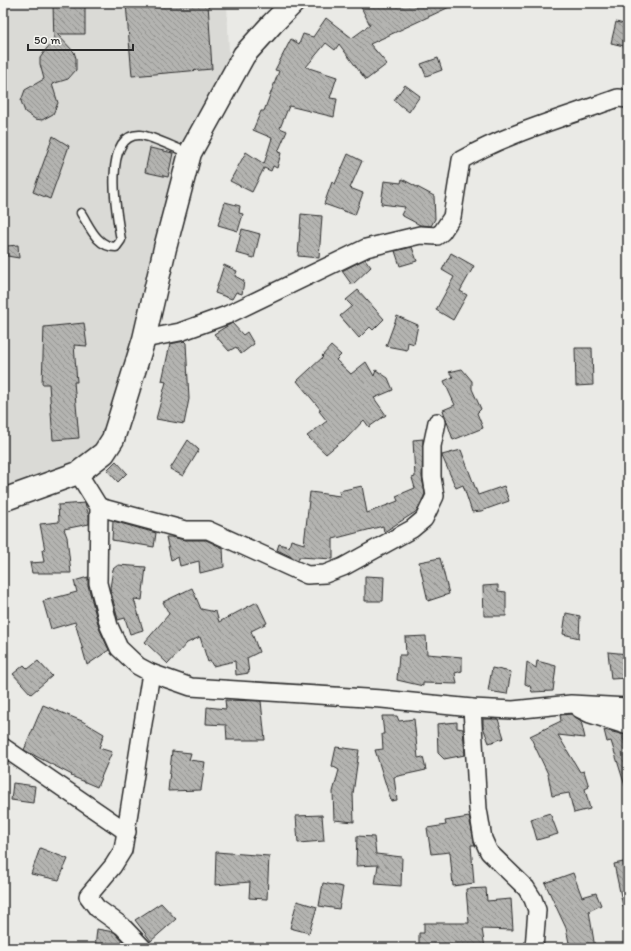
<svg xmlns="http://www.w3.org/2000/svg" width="631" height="951" viewBox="0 0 631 951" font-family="Itim,sans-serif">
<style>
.built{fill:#dadad6}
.building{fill:url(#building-back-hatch);stroke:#2b2b2b}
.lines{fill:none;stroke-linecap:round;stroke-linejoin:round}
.lane-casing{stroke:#2b2b2b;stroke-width:11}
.street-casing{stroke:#2b2b2b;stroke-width:20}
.secondary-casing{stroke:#2b2b2b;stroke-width:25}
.lane{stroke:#f6f6f2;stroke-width:8}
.street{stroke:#f6f6f2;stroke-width:17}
.secondary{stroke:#f6f6f2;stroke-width:22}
</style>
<defs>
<pattern id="building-back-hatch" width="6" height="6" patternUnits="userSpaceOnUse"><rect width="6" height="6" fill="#b4b4b1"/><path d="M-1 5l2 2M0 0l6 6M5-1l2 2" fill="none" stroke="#939390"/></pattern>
</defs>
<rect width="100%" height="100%" fill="#eaeae6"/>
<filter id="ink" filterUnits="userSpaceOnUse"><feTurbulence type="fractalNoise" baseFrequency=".025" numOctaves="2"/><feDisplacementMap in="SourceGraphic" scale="8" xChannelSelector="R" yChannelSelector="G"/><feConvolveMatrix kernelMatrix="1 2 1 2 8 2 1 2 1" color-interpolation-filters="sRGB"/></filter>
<g filter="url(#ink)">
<path class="built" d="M 3,3 L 227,3 L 230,77 L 189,154 L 106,445 L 85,463 L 3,495 Z"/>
<g class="building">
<path d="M 53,3 L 85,3 L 85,34 L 57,34 L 74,52 L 76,58 L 76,70 L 68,79 L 52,84 L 58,103 L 53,114 L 42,120 L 35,119 L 25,112 L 21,101 L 25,90 L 44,79 L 40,64 L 40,58 L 47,48 L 54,44 Z"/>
<path d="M 126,3 L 208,3 L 212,69 L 132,76 Z"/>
<path d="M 371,3 L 458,3 L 370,44 L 387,64 L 366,80 L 339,44 L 335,50 L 326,43 L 306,67 L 337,77 L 330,98 L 337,99 L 334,117 L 289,106 L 280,128 L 287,131 L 278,152 L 281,153 L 277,168 L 273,166 L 271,171 L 264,168 L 252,192 L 230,181 L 246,152 L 264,164 L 272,138 L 253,130 L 261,111 L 264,111 L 279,71 L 275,70 L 291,39 L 299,44 L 303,34 L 313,37 L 326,18 L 352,38 L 370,25 L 361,7 Z"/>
<path d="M 616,22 L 628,25 L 628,47 L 611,43 Z"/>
<path d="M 438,58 L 442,70 L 426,76 L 421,64 Z"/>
<path d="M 405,85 L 420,96 L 409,112 L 394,100 Z"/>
<path d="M 53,136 L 69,146 L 50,199 L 33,192 Z"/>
<path d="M 150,148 L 173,153 L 168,177 L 145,172 Z"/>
<path d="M 348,154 L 362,161 L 350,188 L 363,193 L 355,215 L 324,204 L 332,182 L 335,184 Z"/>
<path d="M 402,179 L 434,196 L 435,219 L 431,226 L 420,225 L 401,215 L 405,207 L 381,204 L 384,181 L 401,183 Z"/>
<path d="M 225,202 L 240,206 L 239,213 L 243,214 L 238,231 L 218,225 Z"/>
<path d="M 301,214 L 322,216 L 319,258 L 298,256 Z"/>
<path d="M 242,229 L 260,234 L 254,258 L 236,253 Z"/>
<path d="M 18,245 L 19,258 L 7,256 L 7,246 Z"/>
<path d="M 412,247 L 417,261 L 400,266 L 395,251 Z"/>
<path d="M 451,253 L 474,266 L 460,291 L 467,295 L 453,320 L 436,310 L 454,277 L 442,270 Z"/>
<path d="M 365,259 L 371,267 L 352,285 L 342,271 Z"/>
<path d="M 224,265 L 237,271 L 235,276 L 244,281 L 242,294 L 236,292 L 232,299 L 215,293 Z"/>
<path d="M 358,290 L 384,319 L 373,330 L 370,327 L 359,338 L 340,316 L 352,306 L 346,300 Z"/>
<path d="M 397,316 L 418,325 L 414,344 L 408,342 L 407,350 L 386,346 Z"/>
<path d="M 84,323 L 87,346 L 74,345 L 77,382 L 74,382 L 79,438 L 53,440 L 49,384 L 42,384 L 44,327 Z"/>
<path d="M 232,323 L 243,335 L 247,332 L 254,344 L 241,354 L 236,347 L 229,351 L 214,334 Z"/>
<path d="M 184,341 L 186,343 L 189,399 L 184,424 L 156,419 L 166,382 L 162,381 L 170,344 Z"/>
<path d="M 331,346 L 341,355 L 336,360 L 351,374 L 366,362 L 374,376 L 376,370 L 388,378 L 393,390 L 374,398 L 386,415 L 369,427 L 364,420 L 344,441 L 343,440 L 326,454 L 307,436 L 327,421 L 319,411 L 321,410 L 297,381 L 323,357 L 322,356 Z"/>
<path d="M 575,348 L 592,348 L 593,385 L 576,386 Z"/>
<path d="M 462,369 L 472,381 L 472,389 L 481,409 L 477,413 L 483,428 L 453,440 L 443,410 L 455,405 L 444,381 L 453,377 L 449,372 Z"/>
<path d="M 423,439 L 422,477 L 425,494 L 417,511 L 384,532 L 383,526 L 333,539 L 333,559 L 299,557 L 298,560 L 277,550 L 279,544 L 289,547 L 291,540 L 304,544 L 310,492 L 340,496 L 339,491 L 362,486 L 367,513 L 398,501 L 396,496 L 415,488 L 412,478 L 415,477 L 413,440 Z"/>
<path d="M 188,440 L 199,450 L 183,476 L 170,469 Z"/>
<path d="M 461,450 L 478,495 L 504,486 L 509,501 L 481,511 L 472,512 L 463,485 L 456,488 L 442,456 L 442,455 Z"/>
<path d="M 116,461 L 127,473 L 118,482 L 107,470 Z"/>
<path d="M 85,503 L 89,516 L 89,524 L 64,529 L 67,537 L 71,573 L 32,573 L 30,563 L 44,562 L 42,550 L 45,550 L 40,524 L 59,522 L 58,505 Z"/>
<path d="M 113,521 L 156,533 L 154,547 L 112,540 Z"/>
<path d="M 166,537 L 171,537 L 185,540 L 206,540 L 223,548 L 224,567 L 200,573 L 199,561 L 180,566 L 178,557 L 171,560 Z"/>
<path d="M 440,558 L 449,594 L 428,601 L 419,562 Z"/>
<path d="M 118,565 L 146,567 L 142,600 L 134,599 L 143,630 L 130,634 L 125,618 L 118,620 L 110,588 L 113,569 Z"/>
<path d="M 365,576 L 384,577 L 383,601 L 365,601 Z"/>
<path d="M 88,577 L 88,585 L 99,628 L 109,650 L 87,665 L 75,622 L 51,629 L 43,601 L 77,592 L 74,581 Z"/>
<path d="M 498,585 L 498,591 L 506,592 L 506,616 L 484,616 L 483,586 Z"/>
<path d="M 192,588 L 201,609 L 216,612 L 219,622 L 257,602 L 267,623 L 251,631 L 259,652 L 247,658 L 249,673 L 236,675 L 235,661 L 213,666 L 210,661 L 208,662 L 200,637 L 187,643 L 168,664 L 145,642 L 169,614 L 163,602 Z"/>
<path d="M 566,613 L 580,616 L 579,638 L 563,634 Z"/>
<path d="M 426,636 L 427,654 L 462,657 L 462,671 L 455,673 L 457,684 L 423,683 L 423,686 L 397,680 L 399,655 L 406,655 L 405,637 Z"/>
<path d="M 608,652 L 628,654 L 628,678 L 611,679 Z"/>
<path d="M 38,661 L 52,676 L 31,694 L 13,674 L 24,665 L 28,669 Z"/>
<path d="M 537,661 L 556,666 L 553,691 L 532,692 L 530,686 L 525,684 L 527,662 L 536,668 Z"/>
<path d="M 492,668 L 511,672 L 507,694 L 488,691 Z"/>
<path d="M 225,700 L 261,701 L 265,740 L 227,740 L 226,725 L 206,724 L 207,707 L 226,709 Z"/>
<path d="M 43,705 L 82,721 L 104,734 L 99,748 L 112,752 L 97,787 L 71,776 L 72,775 L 24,750 Z"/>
<path d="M 571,714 L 581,721 L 585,738 L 558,735 L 580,772 L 584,771 L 589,787 L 585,789 L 590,809 L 574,813 L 569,793 L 552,796 L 548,774 L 530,736 L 561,721 L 560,715 Z"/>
<path d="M 382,716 L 397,716 L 399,721 L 414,719 L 418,758 L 423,757 L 426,770 L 394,777 L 397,800 L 391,801 L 375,750 L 383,749 L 382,734 L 384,734 Z"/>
<path d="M 483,719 L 498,719 L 504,738 L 489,743 L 483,727 Z"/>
<path d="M 457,722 L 457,728 L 463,729 L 465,755 L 444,759 L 438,753 L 437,724 Z"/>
<path d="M 604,730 L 625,735 L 623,738 L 628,751 L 628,785 L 625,786 L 611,741 L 607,742 Z"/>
<path d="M 336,747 L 359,750 L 353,794 L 354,822 L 334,820 L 333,792 L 339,770 L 332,766 Z"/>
<path d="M 172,751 L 191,753 L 189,760 L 205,762 L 201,790 L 168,791 Z"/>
<path d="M 13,783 L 35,786 L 33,803 L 11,800 Z"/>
<path d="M 550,813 L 558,834 L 537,840 L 531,819 Z"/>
<path d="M 322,815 L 324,841 L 298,843 L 296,816 Z"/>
<path d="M 469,817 L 475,845 L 471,845 L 474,883 L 453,886 L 450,852 L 431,854 L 427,828 L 446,825 L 445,821 Z"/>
<path d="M 357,836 L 374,837 L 376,854 L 402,857 L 401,886 L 375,884 L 378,865 L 356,866 Z"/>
<path d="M 40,848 L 68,859 L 59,880 L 31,874 Z"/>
<path d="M 216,852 L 269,856 L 267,899 L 249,898 L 250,882 L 215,885 Z"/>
<path d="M 628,861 L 628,905 L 623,906 L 614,864 Z"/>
<path d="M 573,873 L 582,897 L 596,893 L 601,905 L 589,911 L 595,948 L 570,948 L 566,928 L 545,883 Z"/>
<path d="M 323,883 L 343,887 L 339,909 L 319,906 Z"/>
<path d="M 486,888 L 487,901 L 511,899 L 513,930 L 482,929 L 485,948 L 419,948 L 419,933 L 424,933 L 424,923 L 469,923 L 466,889 Z"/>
<path d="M 297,901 L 317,907 L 309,933 L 290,928 Z"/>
<path d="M 161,903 L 176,919 L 151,941 L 135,920 Z"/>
<path d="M 97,929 L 114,932 L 129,948 L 95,948 Z"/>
</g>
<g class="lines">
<defs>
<path id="lane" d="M 81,213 C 90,227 97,247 116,247 L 121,240 C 117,217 101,134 140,135 C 152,136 177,149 189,153"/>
<g id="street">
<path d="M 144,339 L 180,332 L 227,315 L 366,248 L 420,235 L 437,236 L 442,232 L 452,217 L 461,160 C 510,132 566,117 618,98 L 628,99"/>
<path d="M 78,473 L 99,507 L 98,583 L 109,626 L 119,648 L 138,666 L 151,673 L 191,687 L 382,699 L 472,708 L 513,710 L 571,704 L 628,707"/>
<path d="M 99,507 L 185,530 L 208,530 L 307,575 L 325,574 L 343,567 L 412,529 L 424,519 L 435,496 L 432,477 L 432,446 L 437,422"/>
<path d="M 472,708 L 478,809 L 483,839 L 489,852 L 526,888 L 533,899 L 537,910 L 534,948"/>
<path d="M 580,709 L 590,714 L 628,726"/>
<path d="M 3,747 L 127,832"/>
<path d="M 143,948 L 122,926 L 97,908 L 88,896 L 113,866 L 123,850 L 151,673"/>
</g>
<path id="secondary" d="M 3,500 L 78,473 L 104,453 L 113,439 L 144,339 L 165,248 L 190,153 L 244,55 L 272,24 L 293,3"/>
</defs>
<use href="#lane" class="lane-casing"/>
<use href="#street" class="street-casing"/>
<use href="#secondary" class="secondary-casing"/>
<use href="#lane" class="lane"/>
<use href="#street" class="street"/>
<use href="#secondary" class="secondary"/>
</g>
</g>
<rect width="631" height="951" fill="none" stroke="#f6f6f2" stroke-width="16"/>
<rect x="8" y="8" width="615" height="935" fill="none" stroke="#2b2b2b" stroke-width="1.5" filter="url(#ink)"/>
<path d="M28 44v6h105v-6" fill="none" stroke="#2b2b2b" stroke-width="2"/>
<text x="34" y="44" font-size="12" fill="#2b2b2b" stroke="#f6f6f2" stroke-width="3" paint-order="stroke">50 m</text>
</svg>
